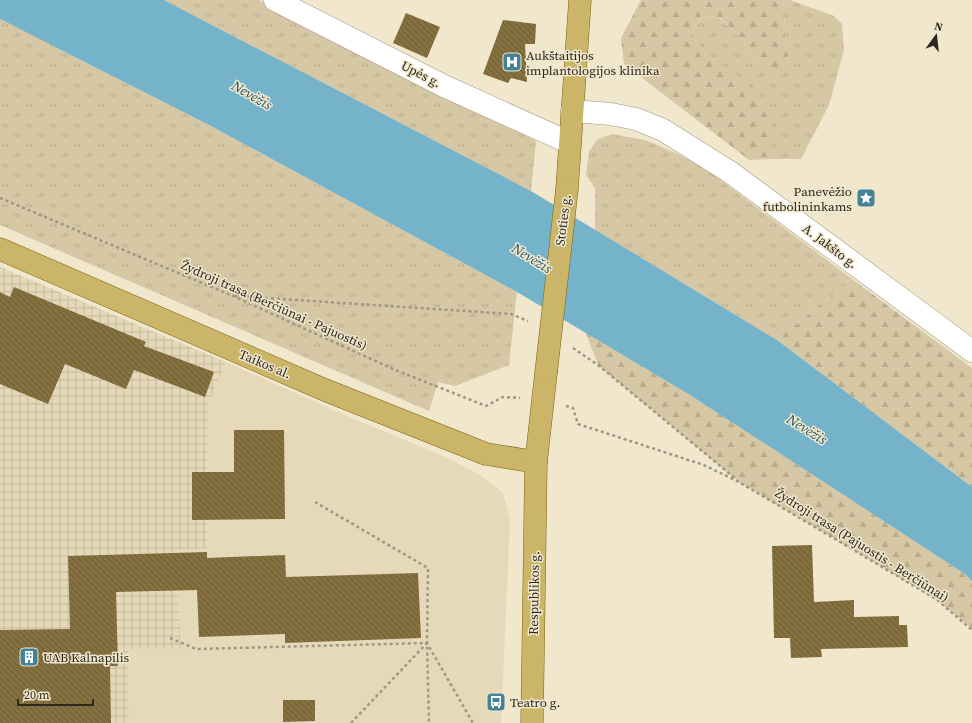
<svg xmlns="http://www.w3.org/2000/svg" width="972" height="723" viewBox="0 0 972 723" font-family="'Source Serif 4',serif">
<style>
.built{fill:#e6d9b9}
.industrial{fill:url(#industrial-grid)}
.grass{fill:url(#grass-tufts)}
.forest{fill:url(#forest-firs)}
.water{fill:#74b3ca}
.building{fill:url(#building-back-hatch)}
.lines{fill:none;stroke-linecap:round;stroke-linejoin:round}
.minor-casing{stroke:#a19981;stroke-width:23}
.major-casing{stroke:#7b630d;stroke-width:23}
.path{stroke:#9e9784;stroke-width:2.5;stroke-dasharray:3 3;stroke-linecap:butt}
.minor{stroke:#fff;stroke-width:22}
.major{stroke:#cab568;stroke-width:22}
.major-bridge-casing{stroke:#7b630d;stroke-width:23;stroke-linecap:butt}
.major-bridge{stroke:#cab568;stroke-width:22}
.labels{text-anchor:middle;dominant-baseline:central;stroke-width:3;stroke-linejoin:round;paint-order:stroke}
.poi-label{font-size:13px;fill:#2c281e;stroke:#f0e7cd;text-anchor:start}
.street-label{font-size:13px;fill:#2c281e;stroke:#f0e7cd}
.water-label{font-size:14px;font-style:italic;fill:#1f5364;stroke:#f0e7cd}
</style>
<defs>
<pattern id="industrial-grid" width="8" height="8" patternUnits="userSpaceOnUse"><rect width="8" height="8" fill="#e6d9b9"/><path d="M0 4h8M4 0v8" fill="none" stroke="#c5ba9f"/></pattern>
<pattern id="grass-tufts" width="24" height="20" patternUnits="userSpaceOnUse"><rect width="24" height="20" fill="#d6c8a4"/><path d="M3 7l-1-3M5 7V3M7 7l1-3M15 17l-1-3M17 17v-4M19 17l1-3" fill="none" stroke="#b8ac8d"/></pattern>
<pattern id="forest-firs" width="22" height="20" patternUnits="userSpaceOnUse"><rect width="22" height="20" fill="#d6c8a4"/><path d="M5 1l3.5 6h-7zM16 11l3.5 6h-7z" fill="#b8ac8d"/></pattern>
<pattern id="building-back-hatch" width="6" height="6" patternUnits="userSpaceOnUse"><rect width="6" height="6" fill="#84713f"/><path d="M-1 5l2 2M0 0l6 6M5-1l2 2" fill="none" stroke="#6c5d34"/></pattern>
</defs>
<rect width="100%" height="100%" fill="#f0e7cd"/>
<path class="built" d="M 226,362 L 347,416 L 448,458 L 483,477 L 503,493 L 510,520 L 501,723 L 129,723 L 128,649 L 181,648 L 175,549 L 207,548 L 208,405 Z"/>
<path class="industrial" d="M 0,267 L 226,362 L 208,405 L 207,548 L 175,550 L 181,649 L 128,649 L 129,723 L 0,723 Z"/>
<g class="grass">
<path d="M 164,0 L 259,0 L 536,141 L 531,191 Z"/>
<path d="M 783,0 L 790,0 L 834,16 L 842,24 L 844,50 L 829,105 L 801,159 L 771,159 L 771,119 L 712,58 L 690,36 L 702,16 L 718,17 L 740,37 L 761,69 L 788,67 Z"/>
<path d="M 0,19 L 211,126 L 517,292 L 509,365 L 455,386 L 438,382 L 429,411 L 0,225 Z"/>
<path d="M 612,134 L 645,140 L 678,154 L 707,170 L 852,279 L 777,340 L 595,230 L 595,188 L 586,175 L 589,151 L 598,139 Z"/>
</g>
<g class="forest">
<path d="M 641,0 L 783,0 L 788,67 L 780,77 L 761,69 L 740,37 L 719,17 L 702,16 L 690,36 L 712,58 L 757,89 L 771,119 L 771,159 L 749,160 L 624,64 L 621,38 Z"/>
<path d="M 852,279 L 972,368 L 972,487 L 777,340 Z"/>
<path d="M 586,333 L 690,395 L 965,574 L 972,581 L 972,629 L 936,599 L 739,482 L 598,365 Z"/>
</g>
<path class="water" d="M 0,0 L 164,0 L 531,191 L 777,340 L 972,487 L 972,581 L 965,574 L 690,395 L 517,292 L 211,126 L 0,19 Z"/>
<g class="building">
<path d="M 406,13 L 440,27 L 427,58 L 393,43 Z"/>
<path d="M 503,20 L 536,24 L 535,44 L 525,44 L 527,82 L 511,78 L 508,83 L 483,74 Z"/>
<path d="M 14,287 L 146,342 L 144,346 L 214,372 L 205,397 L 134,370 L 126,389 L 65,364 L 48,404 L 0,384 L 0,292 L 10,297 Z"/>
<path d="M 234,430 L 284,430 L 285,519 L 192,520 L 192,472 L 234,472 Z"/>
<path d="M 812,545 L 814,602 L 854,600 L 854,617 L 899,616 L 899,625 L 907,625 L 908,647 L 821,649 L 822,657 L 791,658 L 790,638 L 774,638 L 772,546 Z"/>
<path d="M 207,552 L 207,558 L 285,555 L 286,577 L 418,573 L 421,638 L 285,643 L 285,634 L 199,637 L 197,590 L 116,592 L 118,666 L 110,666 L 111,723 L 0,723 L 0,630 L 70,629 L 68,556 Z"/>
<path d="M 283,700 L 315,700 L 315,721 L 283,722 Z"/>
</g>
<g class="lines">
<defs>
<g id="minor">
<path d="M 275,0 L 444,86 L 570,143"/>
<path d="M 572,111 L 611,114 L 636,119 L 663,130 L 730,172 L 972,351"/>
</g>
<g id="major">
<path d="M 567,189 L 580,0"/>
<path d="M 0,249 L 325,390 L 486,454 L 536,462"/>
<path d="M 532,723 L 536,462 L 546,373"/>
</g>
</defs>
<use href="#minor" class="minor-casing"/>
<use href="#major" class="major-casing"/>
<g class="path">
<path d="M 0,198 L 233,296 L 393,369 L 486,406 L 503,397 L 520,398"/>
<path d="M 235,296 L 511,314 L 528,321"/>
<path d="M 573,348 L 598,365 L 736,479"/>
<path d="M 566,406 L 573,408 L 578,424 L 704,465 L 739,482 L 936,599 L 972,630"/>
<path d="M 315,502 L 428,568 L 427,643"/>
<path d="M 170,638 L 196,649 L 427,643 L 473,723"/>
<path d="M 351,723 L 427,643 L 429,723"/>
</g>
<use href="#minor" class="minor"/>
<use href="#major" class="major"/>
<defs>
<path id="major-bridge" d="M 546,373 L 567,189"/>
</defs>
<use href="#major-bridge" class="major-bridge-casing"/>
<use href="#major-bridge" class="major-bridge"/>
</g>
<defs>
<symbol id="hospital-square" viewBox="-11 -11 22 22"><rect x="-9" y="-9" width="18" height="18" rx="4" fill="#448297" stroke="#f0e7cd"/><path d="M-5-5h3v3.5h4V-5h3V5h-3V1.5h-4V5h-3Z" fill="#fff"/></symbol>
<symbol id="sight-square" viewBox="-11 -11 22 22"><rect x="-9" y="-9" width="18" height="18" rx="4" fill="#448297" stroke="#f0e7cd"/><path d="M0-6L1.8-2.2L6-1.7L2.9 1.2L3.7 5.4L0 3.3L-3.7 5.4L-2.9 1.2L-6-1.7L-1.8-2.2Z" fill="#fff"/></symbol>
<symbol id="building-square" viewBox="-11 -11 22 22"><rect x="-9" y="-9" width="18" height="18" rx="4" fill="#448297" stroke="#f0e7cd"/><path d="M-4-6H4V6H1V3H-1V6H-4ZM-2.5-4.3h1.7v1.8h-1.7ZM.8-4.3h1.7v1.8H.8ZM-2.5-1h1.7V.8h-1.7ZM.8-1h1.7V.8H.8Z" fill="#fff"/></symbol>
<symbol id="bus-square" viewBox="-11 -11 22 22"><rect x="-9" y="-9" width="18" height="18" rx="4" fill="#448297" stroke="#f0e7cd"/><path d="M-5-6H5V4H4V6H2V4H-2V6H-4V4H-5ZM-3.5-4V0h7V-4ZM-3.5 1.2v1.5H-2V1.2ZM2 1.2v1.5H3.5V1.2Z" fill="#fff"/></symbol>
</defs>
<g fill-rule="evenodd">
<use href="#hospital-square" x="501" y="51" width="22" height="22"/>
<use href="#sight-square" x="855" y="187" width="22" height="22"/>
<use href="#building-square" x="18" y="646" width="22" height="22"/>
<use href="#bus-square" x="485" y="691" width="22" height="22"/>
</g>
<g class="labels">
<g class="poi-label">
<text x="526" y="55">Aukštaitijos<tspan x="526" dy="15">implantologijos klinika</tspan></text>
<text x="852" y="191" text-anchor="end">Panevėžio<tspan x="852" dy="15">futbolininkams</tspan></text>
<text x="43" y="657">UAB Kalnapilis</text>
<text x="510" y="702">Teatro g.</text>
</g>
<g class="street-label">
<text transform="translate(421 74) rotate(27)">Upės g.</text>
<text transform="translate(563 220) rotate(-83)">Stoties g.</text>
<text transform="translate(830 246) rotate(37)">A. Jakšto g.</text>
<text transform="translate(274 305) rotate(24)">Žydroji trasa (Berčiūnai - Pajuostis)</text>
<text transform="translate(265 364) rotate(23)">Taikos al.</text>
<text transform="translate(862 545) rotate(32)">Žydroji trasa (Pajuostis - Berčiūnai)</text>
<text transform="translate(534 593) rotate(-89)">Respublikos g.</text>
</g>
<g class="water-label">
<text transform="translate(252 95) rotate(30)">Nevėžis</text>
<text transform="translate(532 258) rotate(32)">Nevėžis</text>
<text transform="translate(807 429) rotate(32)">Nevėžis</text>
</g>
</g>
<g transform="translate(936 36) rotate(15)" stroke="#f0e7cd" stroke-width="3" paint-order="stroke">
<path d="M0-3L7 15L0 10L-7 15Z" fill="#2c281e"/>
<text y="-6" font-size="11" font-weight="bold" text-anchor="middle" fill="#2c281e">N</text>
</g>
<path d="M18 699v6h75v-6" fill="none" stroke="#2c281e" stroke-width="2"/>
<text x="24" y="699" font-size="12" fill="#2c281e" stroke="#f0e7cd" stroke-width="3" paint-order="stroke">20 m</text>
</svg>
